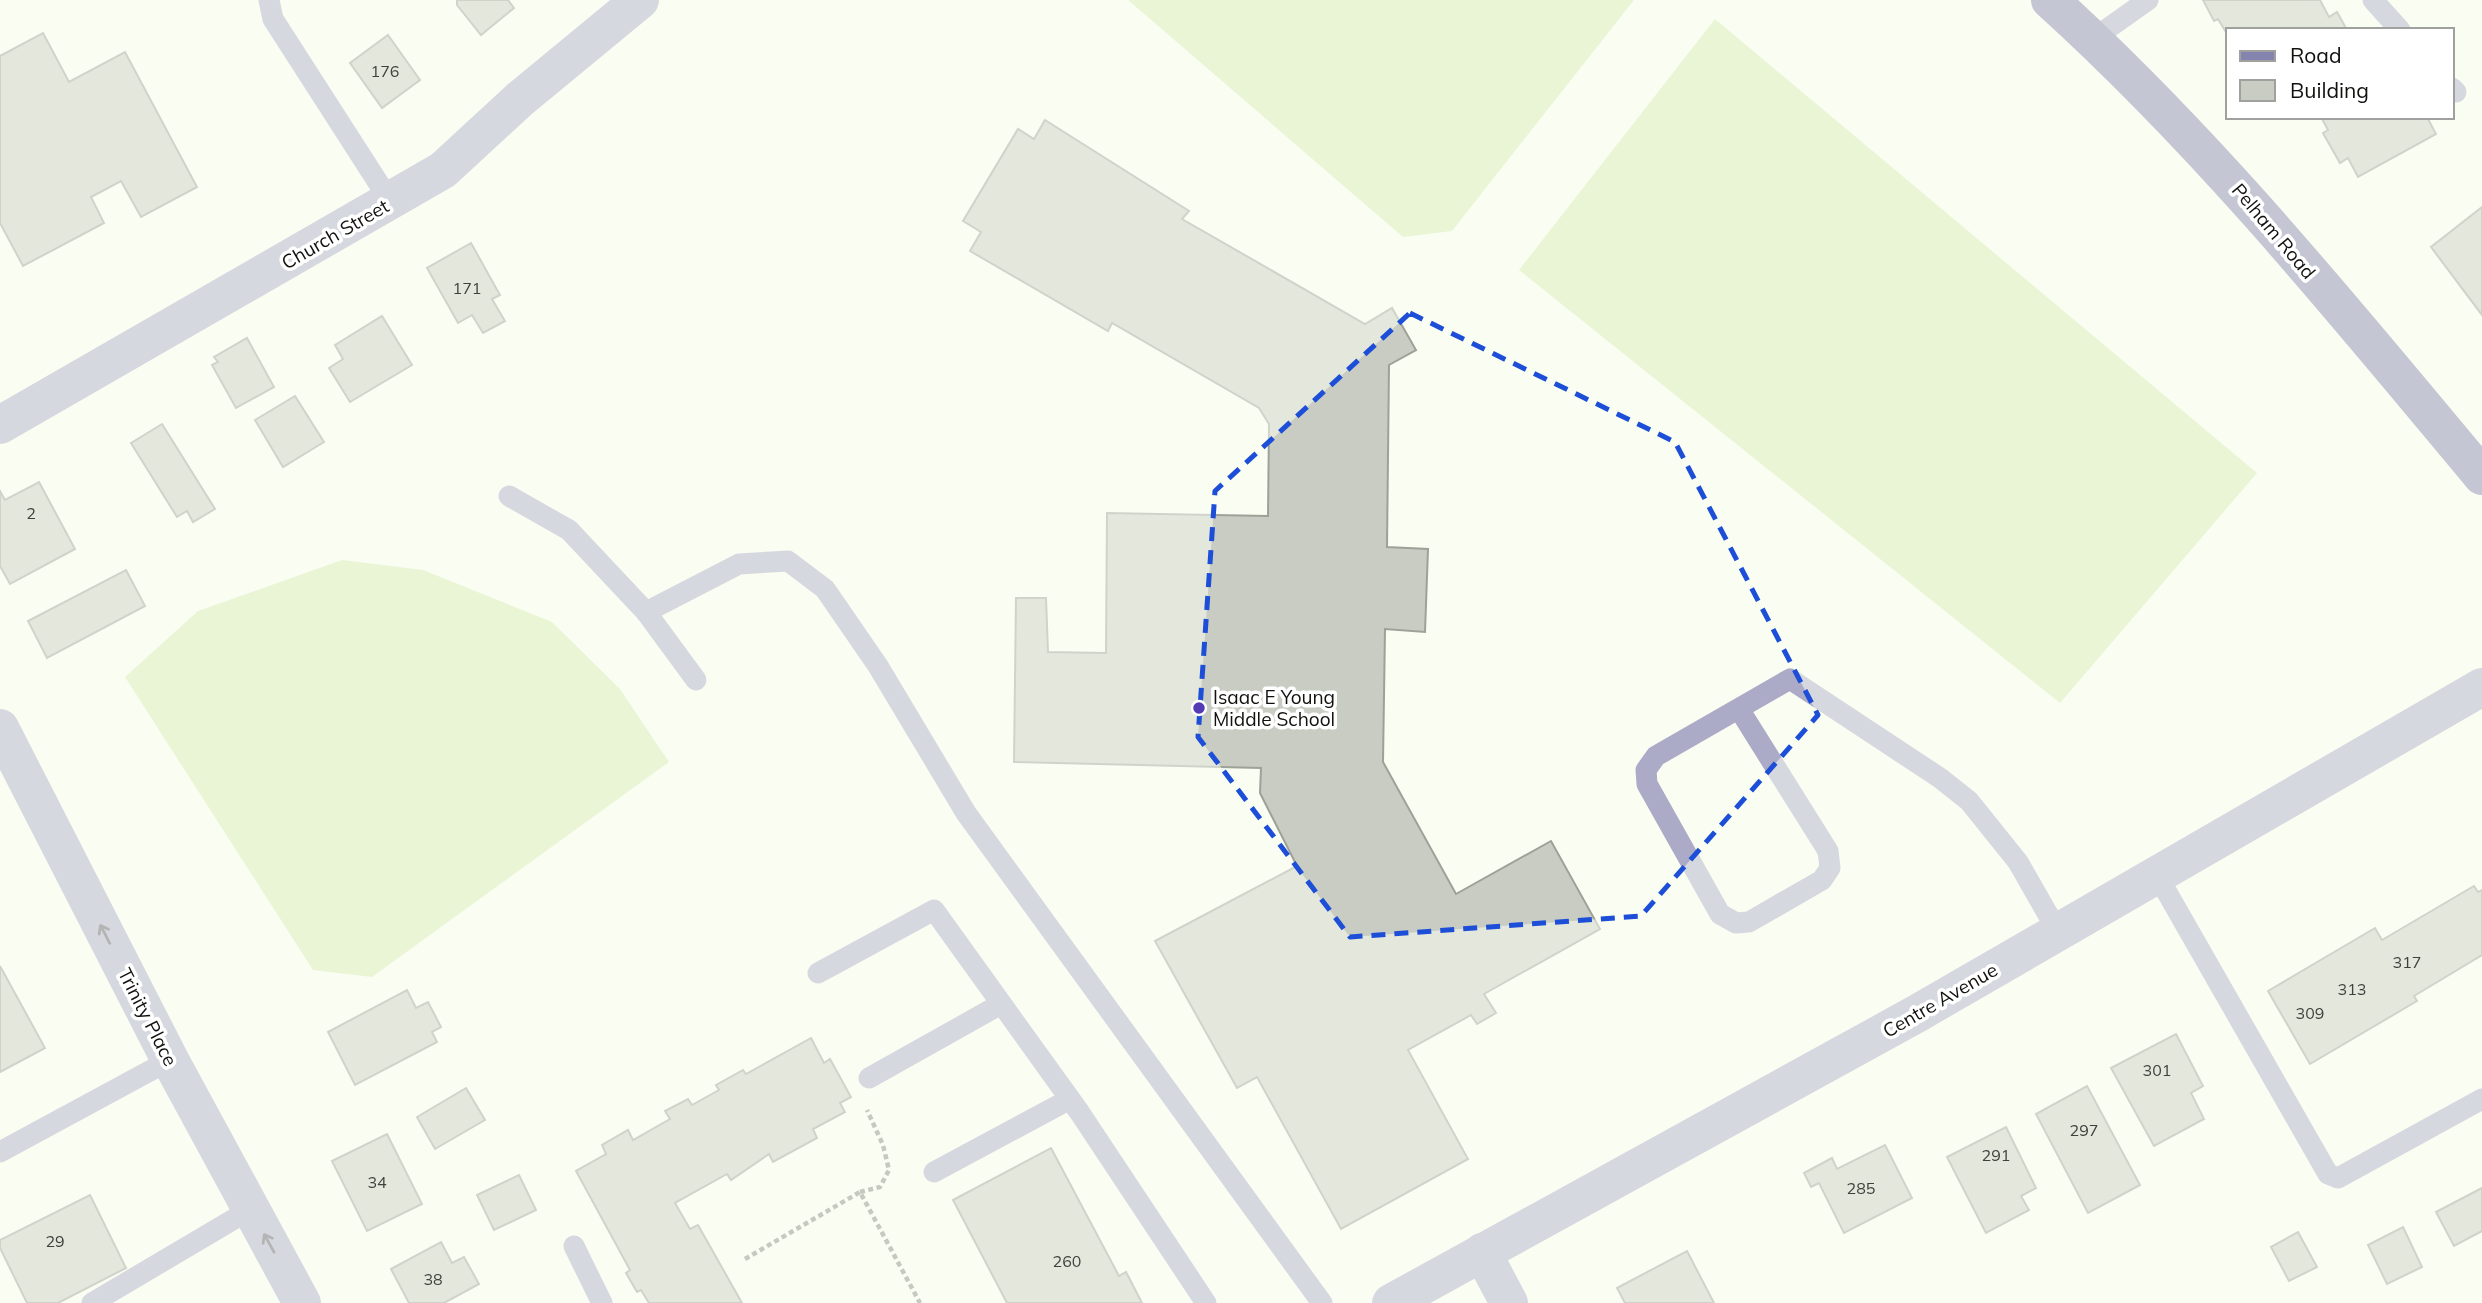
<svg xmlns="http://www.w3.org/2000/svg" width="2482" height="1303" viewBox="0 0 2482 1303" font-family="Mulish,sans-serif">
<style>
.pitch{fill:#d7ecb3}
.building{fill:#c8ccc2;stroke:#9ea198;stroke-width:2}
.lines{fill:none;stroke-linecap:round;stroke-linejoin:round}
.path{stroke:#878a83;stroke-width:4.5;stroke-dasharray:5 3.5;stroke-linecap:butt}
.service{stroke:#ababc8;stroke-width:21}
.minor{stroke:#ababc8;stroke-width:38}
.tertiary{stroke:#ababc8;stroke-width:38}
.secondary{stroke:#8584ae;stroke-width:38}
.oneway{stroke:#5e5e6c}
.marked{fill:none;stroke:#1d4ed8;stroke-width:5;stroke-dasharray:14 9;stroke-linejoin:round}
.poi-dot{fill:#533bb3;stroke:#fff;stroke-width:2.5}
.labels{text-anchor:middle;dominant-baseline:central;stroke-width:7;stroke-linejoin:round;paint-order:stroke}
.number-label{font-size:16px;fill:#3f403c}
.street-label{font-size:19px;fill:#11120f;stroke:#fff}
.poi-label{font-size:19px;fill:#11120f;stroke:#fff;text-anchor:start}
</style>
<rect width="100%" height="100%" fill="#f9fdf2"/>
<g class="pitch">
<path d="M 1128,0 L 1634,0 L 1452,231 L 1403,237 Z"/>
<path d="M 1715,19 L 2257,473 L 2060,703 L 1519,270 Z"/>
<path d="M 342,560 L 423,570 L 552,622 L 620,689 L 669,762 L 372,977 L 313,970 L 125,677 L 198,611 Z"/>
</g>
<g class="building">
<path d="M 457,0 L 508,0 L 514,8 L 481,35 L 457,5 Z"/>
<path d="M 2203,0 L 2320,0 L 2329,17 L 2337,12 L 2347,30 L 2228,30 L 2227,34 L 2218,19 L 2214,21 Z"/>
<path d="M 43,33 L 69,82 L 125,52 L 197,187 L 141,217 L 121,181 L 91,197 L 104,223 L 23,266 L 0,223 L 0,56 Z"/>
<path d="M 388,35 L 420,80 L 382,108 L 350,63 Z"/>
<path d="M 2321,117 L 2427,117 L 2436,134 L 2358,177 L 2348,158 L 2340,163 L 2323,133 L 2328,130 Z"/>
<path d="M 1045,120 L 1189,211 L 1182,219 L 1365,324 L 1392,308 L 1416,350 L 1389,365 L 1387,547 L 1428,549 L 1425,632 L 1385,629 L 1383,762 L 1456,894 L 1551,841 L 1600,929 L 1484,994 L 1496,1013 L 1477,1024 L 1471,1015 L 1408,1050 L 1468,1159 L 1341,1229 L 1257,1077 L 1237,1088 L 1155,941 L 1297,866 L 1260,793 L 1261,768 L 1014,762 L 1016,598 L 1046,598 L 1048,652 L 1106,653 L 1107,513 L 1268,516 L 1269,424 L 1259,408 L 1112,323 L 1108,331 L 970,251 L 981,232 L 963,221 L 1018,129 L 1034,139 Z"/>
<path d="M 2482,207 L 2482,315 L 2431,247 Z"/>
<path d="M 471,243 L 500,295 L 492,299 L 505,321 L 483,333 L 472,315 L 458,323 L 427,268 Z"/>
<path d="M 382,316 L 412,365 L 350,402 L 329,368 L 343,359 L 335,345 Z"/>
<path d="M 247,338 L 274,387 L 236,408 L 212,365 L 218,362 L 214,357 Z"/>
<path d="M 295,396 L 324,442 L 283,467 L 255,420 Z"/>
<path d="M 162,424 L 215,509 L 193,522 L 187,511 L 177,517 L 131,443 Z"/>
<path d="M 39,482 L 75,549 L 10,584 L 0,566 L 0,491 L 5,500 Z"/>
<path d="M 126,570 L 145,606 L 47,658 L 28,621 Z"/>
<path d="M 2474,886 L 2478,892 L 2482,890 L 2482,955 L 2414,996 L 2417,1001 L 2310,1064 L 2268,991 L 2375,928 L 2382,940 Z"/>
<path d="M 0,966 L 45,1048 L 0,1072 Z"/>
<path d="M 407,990 L 416,1008 L 428,1002 L 441,1027 L 432,1032 L 437,1042 L 355,1085 L 328,1032 Z"/>
<path d="M 2176,1034 L 2203,1086 L 2191,1093 L 2204,1119 L 2154,1146 L 2111,1068 Z"/>
<path d="M 811,1038 L 824,1063 L 830,1059 L 851,1097 L 840,1103 L 845,1112 L 813,1129 L 817,1138 L 773,1162 L 769,1154 L 731,1180 L 727,1174 L 675,1203 L 690,1229 L 698,1225 L 742,1303 L 649,1303 L 641,1290 L 637,1292 L 626,1273 L 630,1270 L 576,1171 L 606,1154 L 602,1145 L 628,1130 L 633,1140 L 670,1119 L 665,1111 L 688,1099 L 692,1105 L 719,1090 L 716,1085 L 743,1070 L 746,1074 Z"/>
<path d="M 2087,1086 L 2140,1185 L 2088,1213 L 2036,1114 Z"/>
<path d="M 466,1088 L 485,1120 L 435,1149 L 417,1117 Z"/>
<path d="M 2006,1127 L 2036,1188 L 2021,1196 L 2029,1210 L 1986,1233 L 1947,1157 Z"/>
<path d="M 387,1134 L 422,1204 L 367,1231 L 332,1161 Z"/>
<path d="M 1885,1145 L 1912,1198 L 1844,1233 L 1819,1183 L 1811,1187 L 1804,1173 L 1832,1158 L 1837,1169 Z"/>
<path d="M 1051,1148 L 1119,1276 L 1126,1272 L 1142,1303 L 1007,1303 L 953,1200 Z"/>
<path d="M 519,1175 L 536,1210 L 494,1230 L 477,1195 Z"/>
<path d="M 2482,1188 L 2482,1231 L 2454,1246 L 2436,1212 Z"/>
<path d="M 90,1195 L 126,1268 L 58,1303 L 27,1303 L 0,1248 L 0,1240 Z"/>
<path d="M 2403,1227 L 2422,1267 L 2387,1284 L 2368,1245 Z"/>
<path d="M 2298,1232 L 2317,1267 L 2289,1281 L 2271,1247 Z"/>
<path d="M 441,1242 L 452,1263 L 464,1257 L 479,1284 L 444,1303 L 409,1303 L 391,1269 Z"/>
<path d="M 1687,1251 L 1714,1303 L 1625,1303 L 1617,1288 Z"/>
</g>
<g class="lines">
<g class="path">
<path d="M 860,1192 L 880,1187 L 889,1170 L 883,1145 L 867,1110"/>
<path d="M 745,1259 L 860,1192 L 920,1303"/>
</g>
<g class="service">
<path d="M 269,0 L 273,19 L 390,201"/>
<path d="M 2373,0 L 2400,30"/>
<path d="M 2093,39 L 2148,0"/>
<path d="M 2452,88 L 2456,92"/>
<path d="M 509,496 L 569,530 L 646,612 L 739,564 L 788,561 L 825,589 L 878,666 L 966,813 L 1322,1303"/>
<path d="M 646,612 L 696,680"/>
<path d="M 1739,709 L 1828,851 L 1830,868 L 1822,880 L 1749,922 L 1736,923 L 1720,914 L 1647,784 L 1646,770 L 1656,756 L 1790,679 L 1940,778 L 1969,801 L 2018,862 L 2058,932"/>
<path d="M 2157,875 L 2328,1174 L 2338,1178 L 2482,1099"/>
<path d="M 818,973 L 934,910 L 1080,1113 L 1206,1303"/>
<path d="M 869,1078 L 1001,1004"/>
<path d="M 0,1152 L 170,1060"/>
<path d="M 934,1172 L 1070,1099"/>
<path d="M 574,1246 L 602,1303"/>
<path d="M 92,1303 L 251,1209"/>
</g>
<path class="minor" d="M 1482,1252 L 1509,1303"/>
<g class="tertiary">
<path d="M 0,425 L 443,170 L 520,99 L 640,0"/>
<path d="M 0,728 L 170,1060 L 302,1303"/>
<path d="M 1391,1303 L 1918,1013 L 2482,687"/>
</g>
<path class="secondary" d="M 2050,0 C 2209,144 2345,312 2482,476"/>
</g>
<defs><path id="oneway-shaft" d="M-6 0H5M1.5-3L5.5 0L1.5 3" fill="none" stroke-width="1.6" stroke-linecap="round" stroke-linejoin="round" transform="scale(1.75)"/></defs>
<g class="oneway">
<use href="#oneway-shaft" transform="translate(105 934) rotate(-117)"/>
<use href="#oneway-shaft" transform="translate(269 1243) rotate(-119)"/>
</g>
<path d="M0 0H2482V1303H0ZM 1410,313 L 1675,442 L 1818,715 L 1641,916 L 1350,937 L 1198,737 L 1215,491 Z" fill="#f9fdf2" fill-opacity=".55" fill-rule="evenodd"/>
<path class="marked" d="M 1410,313 L 1675,442 L 1818,715 L 1641,916 L 1350,937 L 1198,737 L 1215,491 Z"/>
<circle class="poi-dot" cx="1199" cy="708" r="7"/>
<g class="labels">
<g class="number-label">
<text x="385" y="71">176</text>
<text x="467" y="288">171</text>
<text x="31" y="513">2</text>
<text x="2407" y="962">317</text>
<text x="2352" y="989">313</text>
<text x="2310" y="1013">309</text>
<text x="2157" y="1070">301</text>
<text x="2084" y="1130">297</text>
<text x="1996" y="1155">291</text>
<text x="377" y="1182">34</text>
<text x="1861" y="1188">285</text>
<text x="55" y="1241">29</text>
<text x="1067" y="1261">260</text>
<text x="433" y="1279">38</text>
</g>
<g class="street-label">
<text transform="translate(2274 231) rotate(50)">Pelham Road</text>
<text transform="translate(335 234) rotate(-30)">Church Street</text>
<text transform="translate(1940 1000) rotate(-30)">Centre Avenue</text>
<text transform="translate(148 1017) rotate(63)">Trinity Place</text>
</g>
<g class="poi-label">
<text x="1213" y="697">Isaac E Young<tspan x="1213" dy="22">Middle School</tspan></text>
</g>
</g>
<rect x="2226" y="28" width="228" height="91" fill="#ffffff" stroke="#a0a09f" stroke-width="2"/>
<rect x="2240" y="51" width="35" height="10" fill="#8584ae" stroke="#a0a09f" stroke-width="2"/>
<text x="2290" y="63" font-size="21" fill="#11120f">Road</text>
<rect x="2240" y="80" width="35" height="21" fill="#c8ccc2" stroke="#a0a09f" stroke-width="2"/>
<text x="2290" y="98" font-size="21" fill="#11120f">Building</text>
</svg>
